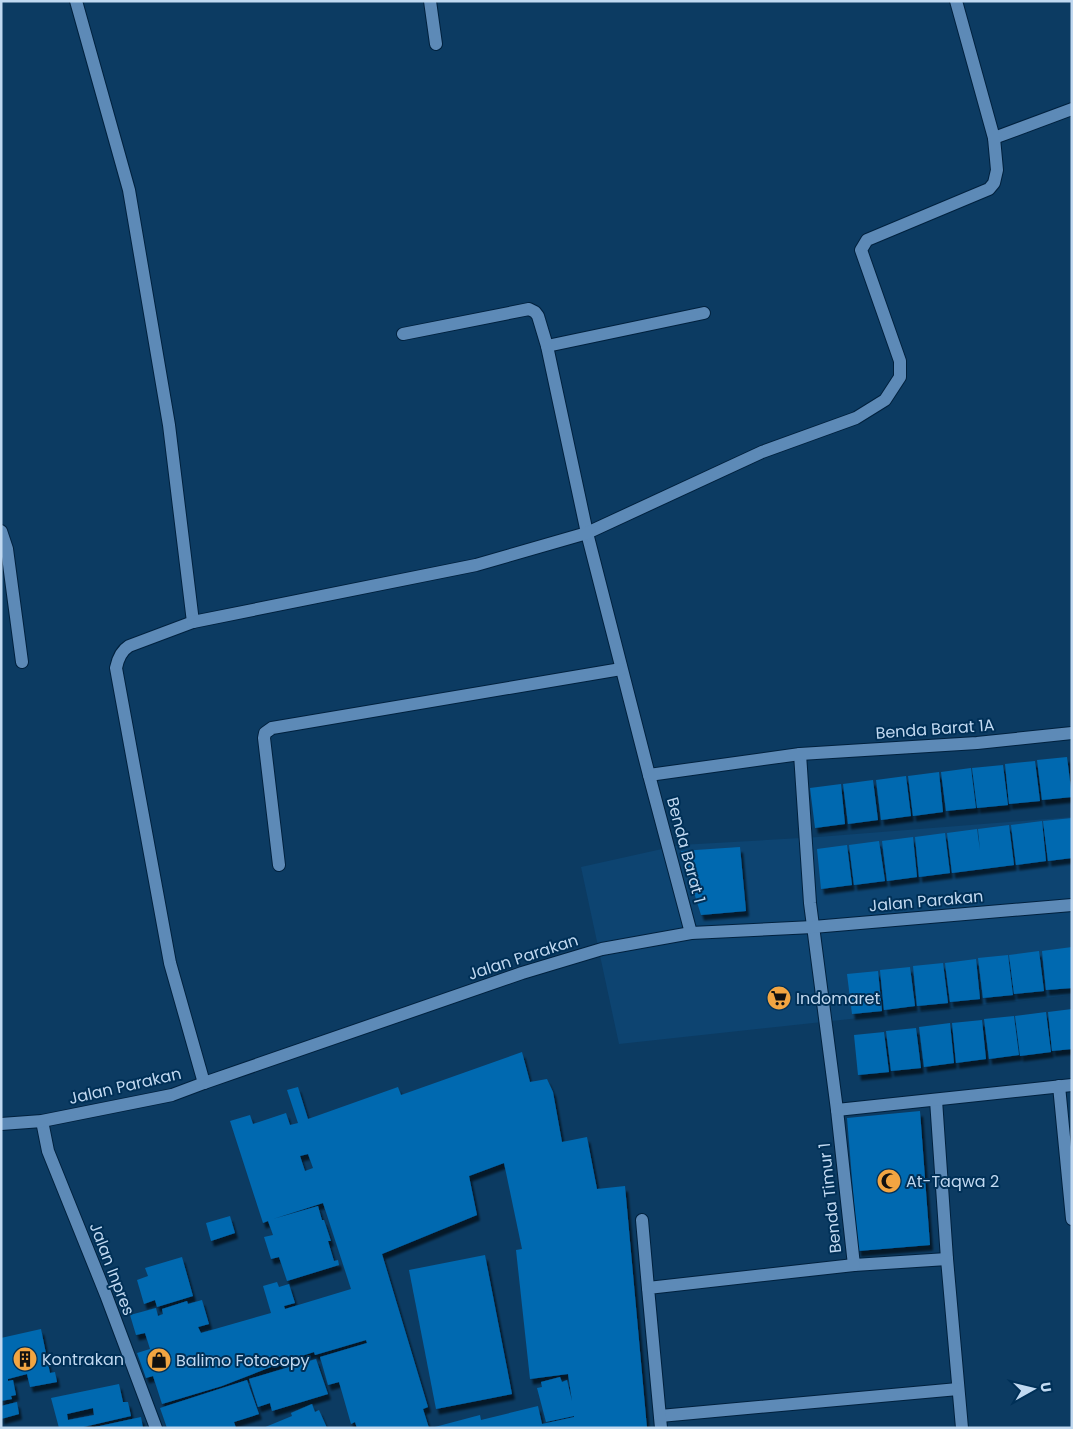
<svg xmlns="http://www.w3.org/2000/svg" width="1073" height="1429" viewBox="0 0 1073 1429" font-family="Poppins,sans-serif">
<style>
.built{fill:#0d4471}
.building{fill:#0569b0;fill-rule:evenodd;filter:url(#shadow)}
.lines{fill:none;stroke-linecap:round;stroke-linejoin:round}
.minor-casing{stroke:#00213e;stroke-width:14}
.minor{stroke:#5d8ab7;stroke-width:12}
.labels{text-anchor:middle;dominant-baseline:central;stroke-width:4;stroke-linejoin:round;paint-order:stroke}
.street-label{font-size:16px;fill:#c1d9f1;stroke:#003057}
.poi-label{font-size:16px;fill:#c1d9f1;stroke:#003057;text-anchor:start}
</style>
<defs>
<filter id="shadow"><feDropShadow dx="3" dy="5.5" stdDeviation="1" flood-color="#0009"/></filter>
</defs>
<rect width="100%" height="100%" fill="#0c3b62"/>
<path class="built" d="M 1072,817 L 1072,995 L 619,1044 L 581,867 L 680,845 L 818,837 Z"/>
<g class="building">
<path d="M 1067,757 L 1072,797 L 1042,800 L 1037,760 Z"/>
<path d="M 1035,761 L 1040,801 L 1009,804 L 1005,764 Z"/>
<path d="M 1003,765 L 1008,805 L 977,808 L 972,768 Z"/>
<path d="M 971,768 L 976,808 L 946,811 L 941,772 Z"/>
<path d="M 939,772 L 943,812 L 913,816 L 908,776 Z"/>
<path d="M 906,776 L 911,816 L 881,820 L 876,780 Z"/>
<path d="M 873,780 L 878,820 L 848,824 L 843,784 Z"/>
<path d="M 841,784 L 845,824 L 815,828 L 810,788 Z"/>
<path d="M 1072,818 L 1072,858 L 1048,861 L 1043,821 Z"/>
<path d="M 1042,821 L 1046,861 L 1016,865 L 1011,825 Z"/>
<path d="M 1009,825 L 1014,865 L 952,873 L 947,833 L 977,829 L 980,850 L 978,829 Z"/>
<path d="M 945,833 L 950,873 L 919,877 L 915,837 Z"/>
<path d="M 913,837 L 917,877 L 887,881 L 882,841 Z"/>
<path d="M 879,841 L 885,881 L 854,885 L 849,845 Z"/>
<path d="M 847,845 L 852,885 L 821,889 L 817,849 Z"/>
<path d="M 740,847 L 746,911 L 701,915 L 681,851 Z"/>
<path d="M 1072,947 L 1072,988 L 1046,990 L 1042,951 Z"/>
<path d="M 1039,951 L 1044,991 L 1014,994 L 1009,955 Z"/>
<path d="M 1008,955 L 1013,995 L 983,998 L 978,958 Z"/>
<path d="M 976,959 L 980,999 L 950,1002 L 945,963 Z"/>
<path d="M 943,963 L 948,1003 L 917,1006 L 913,966 Z"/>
<path d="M 910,967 L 915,1006 L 884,1010 L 880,970 Z"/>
<path d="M 878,971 L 882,1011 L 852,1014 L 847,974 Z"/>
<path d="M 1072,1009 L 1072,1049 L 1052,1051 L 1048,1012 Z"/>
<path d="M 1046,1012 L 1051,1052 L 1020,1056 L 1015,1016 Z"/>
<path d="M 1014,1016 L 1019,1055 L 989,1059 L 984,1019 Z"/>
<path d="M 982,1020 L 986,1059 L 956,1063 L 952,1023 Z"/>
<path d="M 950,1023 L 954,1063 L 924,1067 L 919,1027 Z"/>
<path d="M 916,1028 L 921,1068 L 891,1071 L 886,1031 Z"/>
<path d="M 884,1032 L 889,1072 L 858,1075 L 854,1035 Z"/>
<path d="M 522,1052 L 530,1082 L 547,1079 L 553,1092 L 562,1142 L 587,1137 L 597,1189 L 625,1186 L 647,1428 L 431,1428 L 480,1415 L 481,1420 L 538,1406 L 542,1424 L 574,1417 L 574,1416 L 546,1422 L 537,1388 L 542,1387 L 541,1382 L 560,1377 L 562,1382 L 567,1380 L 572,1401 L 568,1374 L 530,1379 L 516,1250 L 522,1249 L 504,1163 L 469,1176 L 477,1215 L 382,1254 L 428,1407 L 423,1409 L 429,1428 L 357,1428 L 355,1422 L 351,1424 L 339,1382 L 328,1385 L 320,1357 L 367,1343 L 366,1340 L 315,1355 L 314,1352 L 289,1360 L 222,1386 L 162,1404 L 153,1376 L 146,1378 L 137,1353 L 150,1349 L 145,1333 L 136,1335 L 130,1315 L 156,1308 L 158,1316 L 163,1314 L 162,1309 L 187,1301 L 188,1304 L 202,1300 L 209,1324 L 198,1327 L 201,1333 L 271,1313 L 263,1286 L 277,1282 L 279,1287 L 289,1284 L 295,1303 L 284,1306 L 285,1309 L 351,1289 L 323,1203 L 273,1219 L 318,1206 L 322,1220 L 324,1220 L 331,1241 L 328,1241 L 334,1261 L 338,1260 L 339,1265 L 287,1281 L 279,1257 L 271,1259 L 264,1237 L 273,1235 L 268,1221 L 263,1223 L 230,1121 L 250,1115 L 253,1124 L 286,1113 L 290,1125 L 298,1123 L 287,1090 L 298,1087 L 308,1119 L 398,1087 L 401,1095 ZM 308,1154 L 313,1168 L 305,1171 L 300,1156 Z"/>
<path d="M 920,1111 L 930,1245 L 858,1251 L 847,1118 Z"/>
<path d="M 230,1216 L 235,1233 L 211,1241 L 206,1223 Z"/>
<path d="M 485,1255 L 512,1394 L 436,1409 L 409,1270 Z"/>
<path d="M 182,1257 L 193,1296 L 157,1307 L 155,1300 L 144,1304 L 137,1280 L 148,1276 L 145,1268 Z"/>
<path d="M 41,1329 L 50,1373 L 55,1372 L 57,1382 L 30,1387 L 27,1374 L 8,1379 L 8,1381 L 13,1380 L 16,1395 L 11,1396 L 12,1399 L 1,1401 L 1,1338 Z"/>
<path d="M 316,1359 L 328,1394 L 272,1411 L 270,1403 L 258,1407 L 249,1379 Z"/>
<path d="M 247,1380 L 259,1414 L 234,1422 L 236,1428 L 167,1428 L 160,1408 Z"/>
<path d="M 119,1384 L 123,1402 L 128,1402 L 131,1416 L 79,1428 L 59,1428 L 51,1398 ZM 93,1408 L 94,1415 L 68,1420 L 67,1414 Z"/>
<path d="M 17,1402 L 19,1414 L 1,1419 L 1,1406 Z"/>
<path d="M 312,1404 L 315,1412 L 319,1410 L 327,1428 L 263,1428 L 292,1416 L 291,1413 Z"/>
<path d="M 141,1417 L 143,1428 L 95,1428 L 95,1427 Z"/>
</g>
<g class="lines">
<defs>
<g id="minor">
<path d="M 76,1 L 129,190 L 169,425 L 193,622 L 129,646 C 121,651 118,658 116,668 L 170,963 L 204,1083"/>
<path d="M 430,1 L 436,44"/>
<path d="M 994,138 L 1072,109"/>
<path d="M 403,334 L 529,309 L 535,312 L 538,316 L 547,346 L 587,533 L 649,775 L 691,933"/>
<path d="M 547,346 L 704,313"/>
<path d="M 1,531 L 7,549 L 22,662"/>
<path d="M 193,622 L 476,565 L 587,533 L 762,452 L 856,418 L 885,400 L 900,377 L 900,361 L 861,250 L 867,240 L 989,189 L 994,183 L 997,170 L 994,138 L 956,1"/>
<path d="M 800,754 L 810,903 L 837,1110 L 854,1265 L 947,1259"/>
<path d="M 649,775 L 800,754 L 977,743 L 1072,733"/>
<path d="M 279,865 L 264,738 L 265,733 L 272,728 L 621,669"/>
<path d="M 1059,1086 L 1072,1219"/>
<path d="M 936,1100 L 947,1259 L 962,1428"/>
<path d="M 837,1110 L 1072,1085"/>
<path d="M 42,1121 L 48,1151 L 106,1295 L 156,1428"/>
<path d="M 1,1124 L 42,1121 L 172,1095 L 204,1083 L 522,973 L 602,949 L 691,933 L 813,927 L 1072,905"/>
<path d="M 642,1220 L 648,1288"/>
<path d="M 660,1416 L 958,1389"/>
<path d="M 661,1428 L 648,1288 L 854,1265"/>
</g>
</defs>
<use href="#minor" class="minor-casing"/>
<use href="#minor" class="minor"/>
</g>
<defs>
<symbol id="supermarket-disc" viewBox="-11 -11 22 22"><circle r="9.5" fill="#f2a542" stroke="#003057"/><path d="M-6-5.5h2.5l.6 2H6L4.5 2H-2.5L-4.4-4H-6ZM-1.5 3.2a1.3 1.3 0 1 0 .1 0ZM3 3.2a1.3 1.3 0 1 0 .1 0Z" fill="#111"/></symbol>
<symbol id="mosque-disc" viewBox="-11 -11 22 22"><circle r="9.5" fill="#f2a542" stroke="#003057"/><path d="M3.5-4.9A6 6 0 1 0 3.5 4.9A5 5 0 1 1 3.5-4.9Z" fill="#111"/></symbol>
<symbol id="building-disc" viewBox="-11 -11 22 22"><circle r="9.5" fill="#f2a542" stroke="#003057"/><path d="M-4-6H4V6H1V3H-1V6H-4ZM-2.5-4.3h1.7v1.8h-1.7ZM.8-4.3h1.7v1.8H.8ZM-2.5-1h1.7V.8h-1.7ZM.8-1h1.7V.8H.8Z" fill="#111"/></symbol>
<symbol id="shop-disc" viewBox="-11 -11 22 22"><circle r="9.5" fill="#f2a542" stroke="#003057"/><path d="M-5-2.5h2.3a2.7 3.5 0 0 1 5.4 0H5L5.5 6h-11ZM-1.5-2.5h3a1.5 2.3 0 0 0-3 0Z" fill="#111"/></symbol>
</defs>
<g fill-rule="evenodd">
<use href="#supermarket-disc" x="765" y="984" width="28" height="28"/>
<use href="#mosque-disc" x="875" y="1167" width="28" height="28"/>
<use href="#building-disc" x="11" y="1345" width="28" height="28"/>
<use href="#shop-disc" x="145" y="1346" width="28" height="28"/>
</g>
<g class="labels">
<g class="street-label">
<text transform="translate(935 729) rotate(-4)">Benda Barat 1A</text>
<text transform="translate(686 850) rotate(75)">Benda Barat 1</text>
<text transform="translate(926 901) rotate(-5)">Jalan Parakan</text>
<text transform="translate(523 957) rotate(-18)">Jalan Parakan</text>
<text transform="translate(125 1086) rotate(-13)">Jalan Parakan</text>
<text transform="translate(830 1198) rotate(-96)">Benda Timur 1</text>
<text transform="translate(112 1269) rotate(69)">Jalan Inpres</text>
</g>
<g class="poi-label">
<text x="796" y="998">Indomaret</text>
<text x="906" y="1181">At-Taqwa 2</text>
<text x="42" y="1359">Kontrakan</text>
<text x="176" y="1360">Balimo Fotocopy</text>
</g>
</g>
<rect width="1073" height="1429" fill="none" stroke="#c1d9f1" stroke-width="5"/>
<g transform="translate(1033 1389) rotate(82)" stroke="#003057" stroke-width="4" paint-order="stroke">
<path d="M0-4L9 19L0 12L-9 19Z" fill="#c1d9f1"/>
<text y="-8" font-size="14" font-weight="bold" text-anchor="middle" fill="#c1d9f1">U</text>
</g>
</svg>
